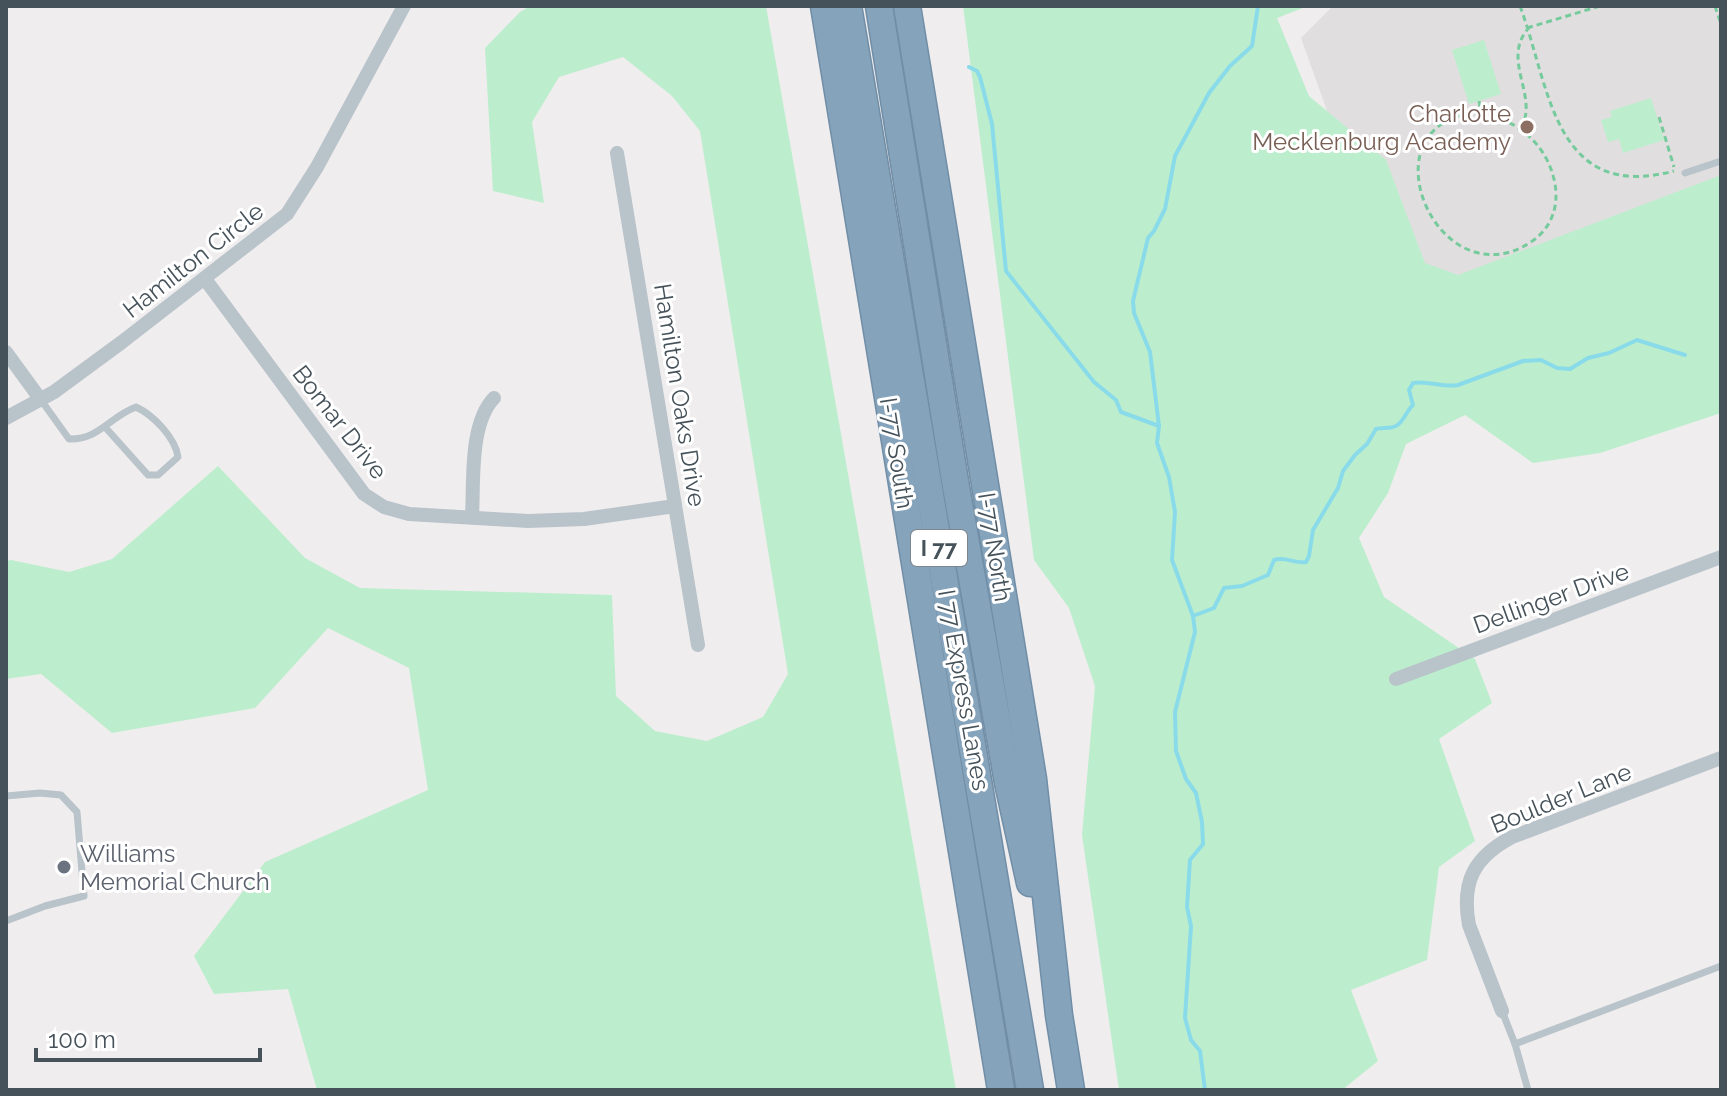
<svg xmlns="http://www.w3.org/2000/svg" width="1727" height="1096" viewBox="0 0 1727 1096" font-family="Raleway,sans-serif">
<style>
.education{fill:#e1dedf}
.green{fill:#bceecd}
.lines{fill:none;stroke-linecap:round;stroke-linejoin:round}
.stream{stroke:#8adbea;stroke-width:4}
.highway-casing{stroke:#718ea7;stroke-width:29}
.path{stroke:#75cb9c;stroke-width:3;stroke-dasharray:6 4;stroke-linecap:butt}
.lane{stroke:#b9c3ca;stroke-width:7}
.street{stroke:#b9c3ca;stroke-width:14}
.highway{stroke:#86a3bc;stroke-width:26}
.education-dot{fill:#8d6e63;stroke:#fff;stroke-width:3}
.worship-dot{fill:#6b7280;stroke:#fff;stroke-width:3}
.labels{text-anchor:middle;dominant-baseline:central;stroke-width:6;stroke-linejoin:round;paint-order:stroke}
.shield{fill:#fff;stroke:#7e868c;stroke-width:2}
.shield-label{font-size:22px;font-weight:bold;fill:#46525a}
.education-label{font-size:24px;fill:#785e54;stroke:#fff;text-anchor:end}
.street-label{font-size:24px;fill:#46525a;stroke:#fff}
.worship-label{font-size:24px;fill:#5b616d;stroke:#fff;text-anchor:start}
</style>
<rect width="100%" height="100%" fill="#f0edee"/>
<path class="education" d="M 1333,6 L 1721,6 L 1721,217 L 1408,337 L 1301,38 Z"/>
<g class="green">
<path d="M 530,6 L 766,6 L 956,1090 L 317,1090 L 288,989 L 214,994 L 194,956 L 265,862 L 428,790 L 409,668 L 328,628 L 255,708 L 112,733 L 41,674 L 6,679 L 6,561 L 11,560 L 69,572 L 112,559 L 218,466 L 305,558 L 360,588 L 612,595 L 616,696 L 655,731 L 707,741 L 763,717 L 788,674 L 700,131 L 672,96 L 623,57 L 559,77 L 532,122 L 544,203 L 493,191 L 485,48 L 520,12 Z"/>
<path d="M 963,6 L 1308,6 L 1277,18 L 1309,96 L 1386,160 L 1425,263 L 1458,275 L 1721,175 L 1721,413 L 1600,453 L 1533,463 L 1465,415 L 1406,444 L 1388,493 L 1359,538 L 1384,597 L 1475,659 L 1492,703 L 1439,739 L 1475,841 L 1439,867 L 1427,960 L 1351,990 L 1378,1061 L 1342,1090 L 1119,1090 L 1082,835 L 1095,686 L 1069,608 L 1034,560 Z"/>
<path d="M 1484,40 L 1501,94 L 1469,104 L 1452,50 Z"/>
<path d="M 1651,98 L 1664,140 L 1623,153 L 1619,139 L 1608,142 L 1601,120 L 1612,117 L 1610,111 Z"/>
</g>
<g class="lines">
<g class="stream">
<path d="M 969,67 L 977,71 L 980,77 L 992,124 L 1006,271 L 1094,382 L 1116,400 L 1121,412 L 1159,426"/>
<path d="M 1193,616 L 1214,608 L 1224,588 L 1242,586 L 1268,575 L 1274,560 C 1286,556 1294,564 1306,562 L 1309,556 L 1313,530 L 1338,488 L 1343,471 L 1355,455 L 1367,444 L 1376,429 C 1382,427 1390,429 1396,426 C 1404,422 1406,411 1413,405 L 1409,390 L 1413,383 C 1428,380 1442,388 1458,385 L 1523,361 L 1541,360 L 1557,368 L 1570,369 L 1588,358 L 1609,353 L 1637,340 L 1685,355"/>
<path d="M 1205,1090 L 1200,1051 L 1191,1040 L 1185,1018 L 1191,926 L 1187,907 L 1190,860 L 1203,844 L 1202,822 L 1196,793 L 1186,779 L 1176,751 L 1175,712 L 1195,632 L 1193,616 L 1172,560 L 1175,512 L 1169,477 L 1157,443 L 1159,426 L 1150,352 L 1134,313 L 1133,301 L 1148,238 L 1154,231 L 1165,209 L 1175,156 L 1209,93 L 1230,66 L 1252,46 L 1258,6"/>
</g>
<defs>
<g id="highway">
<path d="M 824,6 L 1001,1090"/>
<path d="M 848,6 L 1030,1090"/>
<path d="M 879,6 L 955,481 L 1008,783 L 1030,883"/>
<path d="M 907,6 L 1033,779 L 1059,1015 L 1071,1090"/>
</g>
</defs>
<use href="#highway" class="highway-casing"/>
<g class="path">
<path d="M 1520,6 C 1550,86 1553,203 1674,171"/>
<path d="M 1715,6 L 1721,24"/>
<path d="M 1527,28 L 1600,6"/>
<path d="M 1479,101 L 1481,113"/>
<path d="M 1481,113 C 1518,120 1548,145 1555,184 C 1559,207 1551,229 1531,242 C 1436,304 1359,118 1481,113 Z"/>
<path d="M 1659,117 L 1674,167"/>
<path d="M 1521,128 C 1539,97 1502,61 1527,30"/>
</g>
<g class="lane">
<path d="M 1685,173 L 1721,161"/>
<path d="M 41,400 L 69,439 C 99,440 109,417 136,407 C 153,415 175,437 178,457 L 158,475 L 148,475 L 105,427"/>
<path d="M 6,796 L 40,793 L 61,795 L 77,812 L 84,896 L 45,906 L 6,921"/>
<path d="M 1502,1011 L 1515,1044 L 1721,966"/>
<path d="M 1515,1044 L 1528,1090"/>
</g>
<g class="street">
<path d="M 617,153 L 698,645"/>
<path d="M 205,279 L 364,494 L 384,507 L 409,514 L 528,521 L 584,519 L 675,506"/>
<path d="M 6,352 L 41,400"/>
<path d="M 6,418 L 54,392 L 122,342 L 287,214 L 317,167 L 404,6"/>
<path d="M 472,517 C 474,483 469,424 494,398"/>
<path d="M 1396,679 L 1721,557"/>
<path d="M 1502,1011 L 1469,925 C 1461,882 1474,857 1512,837 L 1721,758"/>
</g>
<use href="#highway" class="highway"/>
</g>
<circle class="education-dot" cx="1527" cy="127" r="8"/>
<circle class="worship-dot" cx="64" cy="867" r="8"/>
<g class="labels">
<rect class="shield" x="911" y="530" width="56" height="36" rx="6"/>
<g class="shield-label">
<text x="939" y="548">I 77</text>
</g>
<g class="education-label">
<text x="1511" y="113">Charlotte<tspan x="1511" dy="28">Mecklenburg Academy</tspan></text>
</g>
<g class="street-label">
<text transform="translate(193 260) rotate(-38)">Hamilton Circle</text>
<text transform="translate(680 395) rotate(81)">Hamilton Oaks Drive</text>
<text transform="translate(340 422) rotate(52)">Bomar Drive</text>
<text transform="translate(897 453) rotate(81)">I-77 South</text>
<text transform="translate(995 547) rotate(81)">I-77 North</text>
<text transform="translate(1551 598) rotate(-20)">Dellinger Drive</text>
<text transform="translate(964 690) rotate(80)">I 77 Express Lanes</text>
<text transform="translate(1561 798) rotate(-22)">Boulder Lane</text>
</g>
<g class="worship-label">
<text x="80" y="853">Williams<tspan x="80" dy="28">Memorial Church</tspan></text>
</g>
</g>
<rect width="1727" height="1096" fill="none" stroke="#46525a" stroke-width="16"/>
<path d="M36 1048v12h224v-12" fill="none" stroke="#46525a" stroke-width="4"/>
<text x="48" y="1048" font-size="24" fill="#46525a" stroke="#ffffff" stroke-width="6" paint-order="stroke">100 m</text>
</svg>
